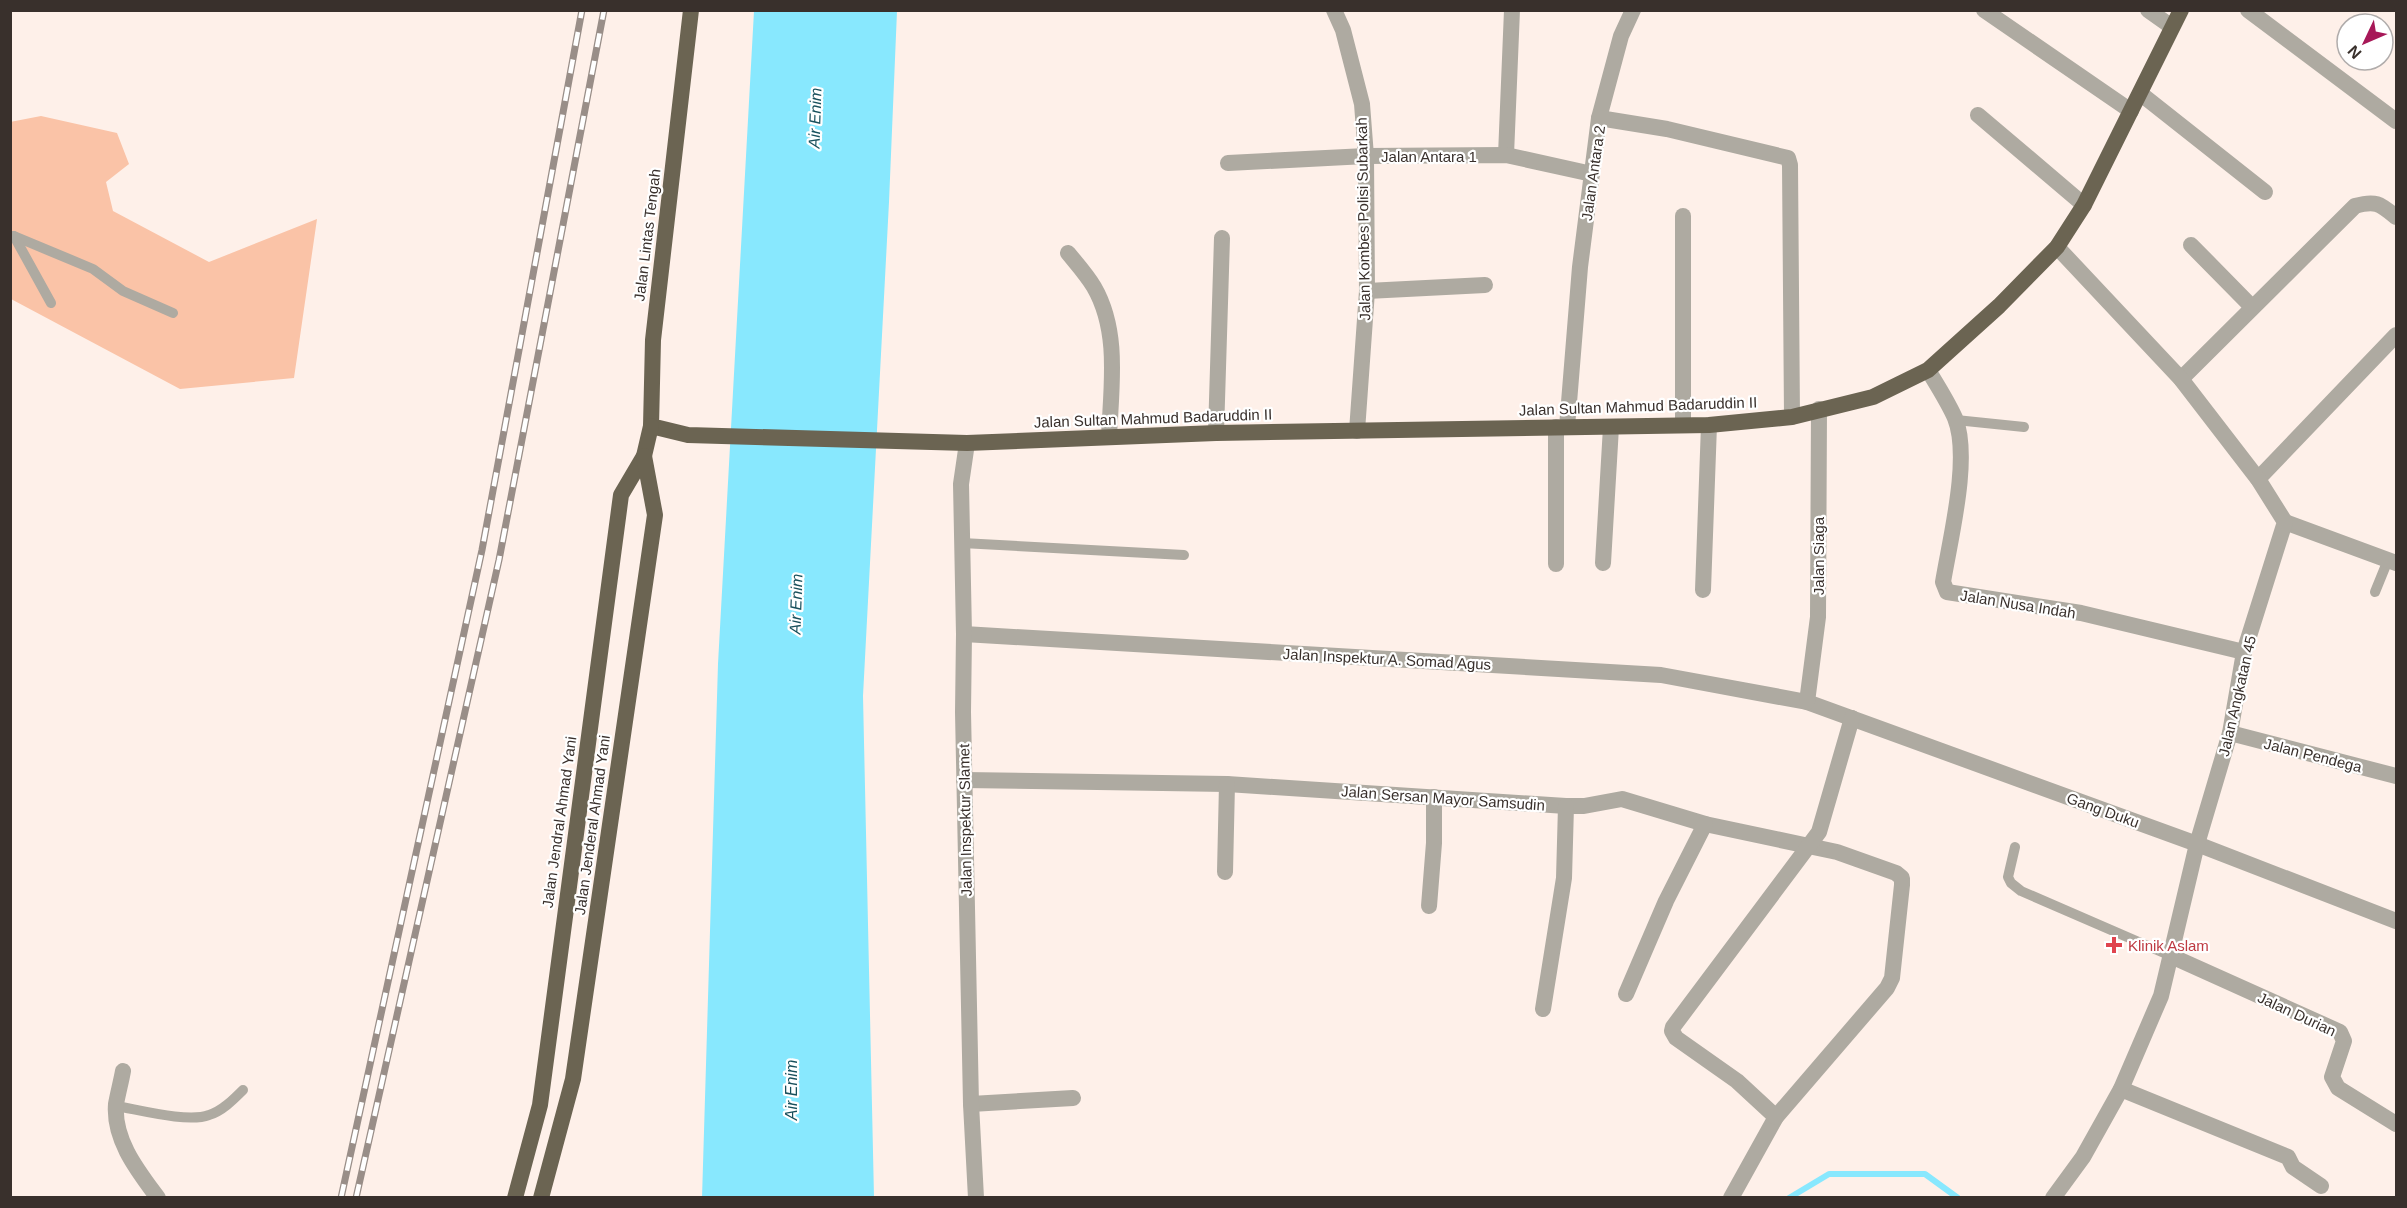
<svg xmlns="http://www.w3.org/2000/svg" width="2407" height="1208" viewBox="0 0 2407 1208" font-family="Helvetica,sans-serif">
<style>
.green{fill:#fac3a7}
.water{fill:#88e8fe}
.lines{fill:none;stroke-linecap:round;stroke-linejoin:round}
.stream{stroke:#88e8fe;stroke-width:6}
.service{stroke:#aeaaa1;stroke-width:10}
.minor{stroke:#aeaaa1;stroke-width:16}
.tertiary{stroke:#aeaaa1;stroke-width:16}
.trunk{stroke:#6b6452;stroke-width:16}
.rail-casing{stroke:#998e88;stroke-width:7}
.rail{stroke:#fff;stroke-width:4.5;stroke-dasharray:14;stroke-linecap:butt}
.health-dot{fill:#e0444e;stroke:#fff;stroke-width:2}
.labels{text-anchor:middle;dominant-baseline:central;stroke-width:4.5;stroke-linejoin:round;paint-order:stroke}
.street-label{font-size:15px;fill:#39302c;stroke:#fff}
.health-label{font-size:15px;fill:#be3a42;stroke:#fff;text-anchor:start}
.water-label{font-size:16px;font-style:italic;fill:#18505c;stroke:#fff}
</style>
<rect width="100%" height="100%" fill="#fef0e9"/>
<path class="green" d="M 41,116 L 117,133 L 129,164 L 106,182 L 113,211 L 209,262 L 317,219 L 294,378 L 180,389 L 11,299 L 10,122 Z"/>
<path class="water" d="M 754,11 L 897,11 L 889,202 L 863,696 L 874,1197 L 702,1198 L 718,664 Z"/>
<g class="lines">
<path class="stream" d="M 1789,1198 L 1829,1174 L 1925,1174 L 1958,1198"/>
<g class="service">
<path d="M 14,236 L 93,269 L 123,291 L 173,313"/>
<path d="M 14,236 L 51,303"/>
<path d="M 1956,420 L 2024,427"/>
<path d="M 962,543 L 1184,555"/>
<path d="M 2375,592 L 2388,560"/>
<path d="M 2015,847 L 2008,877 L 2011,883 L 2021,891 L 2171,956"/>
<path d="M 116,1106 C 140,1110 188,1123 209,1115 C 222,1111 233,1100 243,1090"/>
</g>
<g class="minor">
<path d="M 1334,10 L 1343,30 L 1362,104 L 1366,156 L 1367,291 L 1357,431"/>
<path d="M 1984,10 L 2131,111"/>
<path d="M 2148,10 L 2172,27"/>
<path d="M 2248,10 L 2396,121"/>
<path d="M 2141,94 L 2265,192"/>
<path d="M 1978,115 L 2084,205"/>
<path d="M 1599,118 L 1621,36 L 1633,10"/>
<path d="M 1506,155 L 1512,10"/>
<path d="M 1228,163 L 1366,156 L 1506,155 L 1592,174"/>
<path d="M 2191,245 L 2252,307"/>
<path d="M 1068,253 C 1077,264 1087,275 1094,287 C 1120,332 1111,387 1109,437"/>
<path d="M 1367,291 L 1485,285"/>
<path d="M 1928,370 C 1937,385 1948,402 1955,418 C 1971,458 1950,539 1943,582 L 1947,592 L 2081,613 L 2244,652"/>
<path d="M 2181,379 L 2355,206 C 2376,200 2380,204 2396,217"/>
<path d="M 1683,424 L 1683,216"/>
<path d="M 1567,427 L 1580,267 L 1599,118 L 1667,129 L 1788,158 L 1790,165 L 1792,417"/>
<path d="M 1216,433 L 1222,238"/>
<path d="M 2258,479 L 2396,335"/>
<path d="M 2285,522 L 2396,563"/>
<path d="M 1603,563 L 1611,427"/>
<path d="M 1556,564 L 1556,427"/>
<path d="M 1703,590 L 1709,425"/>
<path d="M 964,634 L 1661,675 L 1807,702 L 2197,844 L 2396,921"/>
<path d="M 1807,702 L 1818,617 L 1819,409"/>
<path d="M 2230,733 L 2396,776"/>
<path d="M 964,780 L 1227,784 L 1566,806 L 1584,806 L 1622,799 L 1705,824 L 1837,852 L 1896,873 L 1902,878 L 1902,885 L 1892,978 L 1887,988 L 1776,1117 L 1731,1198"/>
<path d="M 1225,872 L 1227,784"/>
<path d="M 1429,906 L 1434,843 L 1434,797"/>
<path d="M 2171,956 L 2340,1032 L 2344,1041 L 2332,1077 L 2338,1088 L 2396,1124"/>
<path d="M 1626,994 L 1666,901 L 1705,824"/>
<path d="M 1543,1009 L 1564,878 L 1566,806"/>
<path d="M 123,1071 C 121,1082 118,1093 116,1104 C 113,1140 138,1171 158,1198"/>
<path d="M 2121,1089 L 2288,1157 L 2293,1167 L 2321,1186"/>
<path d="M 971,1104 L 1073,1098"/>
<path d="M 1776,1117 L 1737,1081 L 1676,1038 L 1672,1031 L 1673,1027 L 1819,832 L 1852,718"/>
<path d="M 2053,1198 L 2083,1157 L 2121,1089 L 2161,996 L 2197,844 L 2230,733 L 2244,652 L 2285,522 L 2258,479 L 2181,379 L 2057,247"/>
</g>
<path class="tertiary" d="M 967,443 L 961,484 L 964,634 L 963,712 L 971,1104 L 976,1198"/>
<g class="trunk">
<path d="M 691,10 L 653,340 L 651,426 L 688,435 L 967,443 L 1216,433 L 1709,425 L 1792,417 L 1873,397 L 1928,370 L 1999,306 L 2057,247 L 2084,205 L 2181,10"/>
<path d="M 515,1198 L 540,1105 L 621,495 L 644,456 L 651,426"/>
<path d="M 541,1198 L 573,1079 L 655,515 L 644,456"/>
</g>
<defs>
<g id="rail">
<path d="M 341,1198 L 482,550 L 582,10"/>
<path d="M 356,1198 L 499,560 L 604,10"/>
</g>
</defs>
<use href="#rail" class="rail-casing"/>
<use href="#rail" class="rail"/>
</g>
<path class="health-dot" d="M2111 936h6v6h6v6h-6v6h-6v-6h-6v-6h6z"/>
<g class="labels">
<g class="street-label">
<text x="1429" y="156">Jalan Antara 1</text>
<text transform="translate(1593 173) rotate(-82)">Jalan Antara 2</text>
<text transform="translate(1363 219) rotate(-91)">Jalan Kombes Polisi Subarkah</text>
<text transform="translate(647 235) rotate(-83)">Jalan Lintas Tengah</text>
<text transform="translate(1638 406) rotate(-2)">Jalan Sultan Mahmud Badaruddin II</text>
<text transform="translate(1153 418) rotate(-2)">Jalan Sultan Mahmud Badaruddin II</text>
<text transform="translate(1818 556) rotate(-90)">Jalan Siaga</text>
<text transform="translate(2018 604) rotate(9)">Jalan Nusa Indah</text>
<text transform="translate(1387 659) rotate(3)">Jalan Inspektur A. Somad Agus</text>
<text transform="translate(2237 696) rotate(-77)">Jalan Angkatan 45</text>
<text transform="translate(2313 755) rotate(14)">Jalan Pendega</text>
<text transform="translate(1443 798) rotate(4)">Jalan Sersan Mayor Samsudin</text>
<text transform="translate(2103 810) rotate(20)">Gang Duku</text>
<text transform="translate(965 820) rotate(-91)">Jalan Inspektur Slamet</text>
<text transform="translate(559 822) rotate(-82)">Jalan Jendral Ahmad Yani</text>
<text transform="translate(592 825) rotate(-82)">Jalan Jenderal Ahmad Yani</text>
<text transform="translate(2297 1014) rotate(25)">Jalan Durian</text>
</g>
<g class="health-label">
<text x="2128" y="945">Klinik Aslam</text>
</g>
<g class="water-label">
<text transform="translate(815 118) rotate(-88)">Air Enim</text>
<text transform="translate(796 604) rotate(-88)">Air Enim</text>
<text transform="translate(791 1090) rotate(-90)">Air Enim</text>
</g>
</g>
<rect width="2407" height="1208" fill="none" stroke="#39302c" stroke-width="24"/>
<g transform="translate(2365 42) rotate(226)"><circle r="28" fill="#ffffff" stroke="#b0acab" stroke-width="1.5"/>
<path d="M0-4.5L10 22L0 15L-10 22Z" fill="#a71858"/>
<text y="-9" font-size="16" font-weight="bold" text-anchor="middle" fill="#39302c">N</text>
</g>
</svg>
